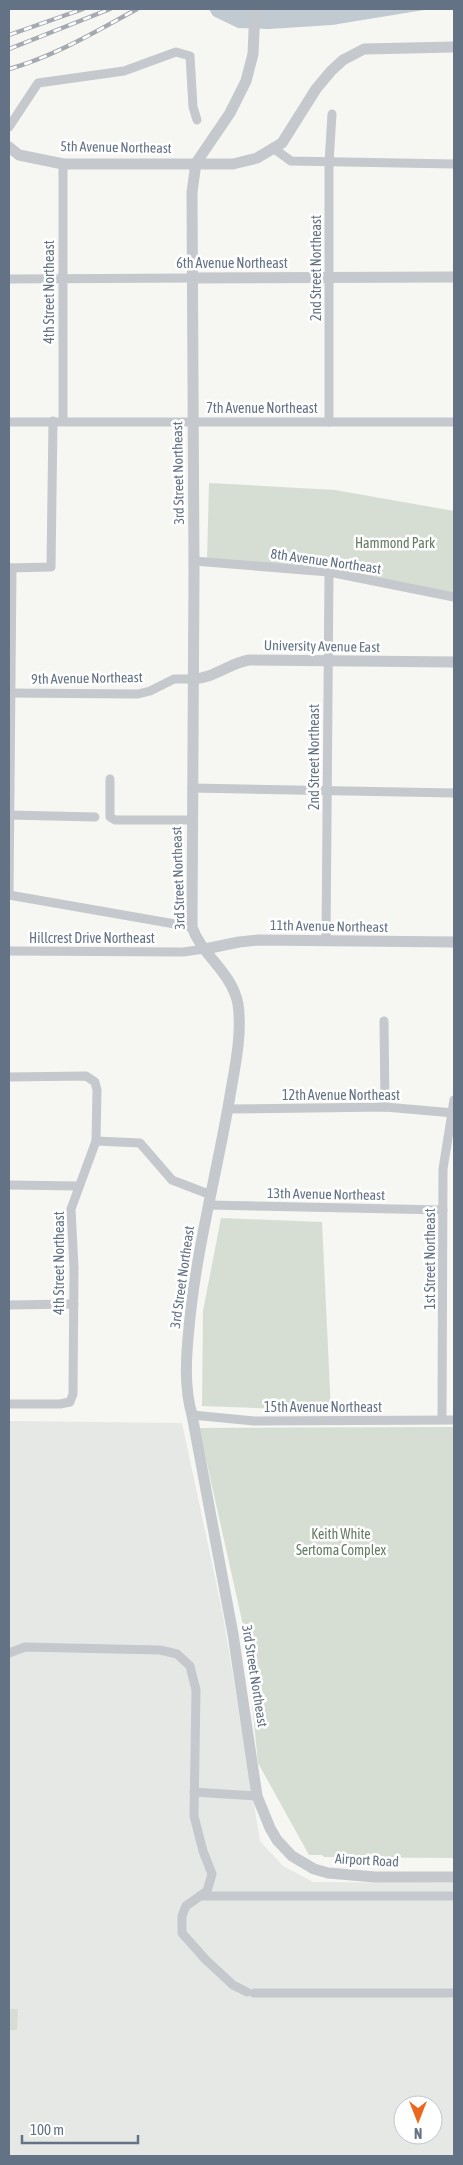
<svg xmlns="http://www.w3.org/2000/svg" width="463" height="2165" viewBox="0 0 463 2165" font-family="'Asap Condensed',sans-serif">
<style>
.built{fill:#e6e8e6;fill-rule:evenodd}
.green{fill:#d6ded3}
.water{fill:#c1cad0}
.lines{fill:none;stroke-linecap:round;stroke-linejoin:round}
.minor{stroke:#c5c8cc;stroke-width:9}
.tertiary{stroke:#c5c8cc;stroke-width:11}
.rail-casing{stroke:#a5aab1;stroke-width:4.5}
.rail{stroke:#fff;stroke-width:2.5;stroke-dasharray:8;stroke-linecap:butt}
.labels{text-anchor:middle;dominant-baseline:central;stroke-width:5;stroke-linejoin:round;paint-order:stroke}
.street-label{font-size:14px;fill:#637285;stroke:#fff}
.park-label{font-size:14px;fill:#657c63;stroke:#fff}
</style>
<rect width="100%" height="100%" fill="#f6f6f2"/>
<path class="built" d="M 9,1421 L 182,1423 L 223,1615 L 260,1841 L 283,1866 L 313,1882 L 454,1883 L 454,2156 L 9,2156 ZM 403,2105 L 433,2105 L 433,2135 L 403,2135 Z"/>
<g class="green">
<path d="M 209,483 L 335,490 L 454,511 L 454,597 L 329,572 L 207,561 Z"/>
<path d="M 221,1218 L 322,1222 L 331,1411 L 202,1406 L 203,1311 Z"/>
<path d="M 454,1427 L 454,1858 L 324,1857 L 322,1855 L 309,1855 L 258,1763 L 245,1634 L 199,1428 Z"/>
<path d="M 9,2009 L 18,2009 L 17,2030 L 9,2030 Z"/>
</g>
<path class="water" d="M 209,9 L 430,9 L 332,25 L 269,29 L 238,28 L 213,16 Z"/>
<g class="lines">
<g class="minor">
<path d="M 9,127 L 38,83 L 124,71 L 176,52 L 190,56 L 193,107 L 197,120"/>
<path d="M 273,148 L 291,161 L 454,164"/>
<path d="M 63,164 L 63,421"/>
<path d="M 9,279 L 192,278"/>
<path d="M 9,422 L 454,422"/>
<path d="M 329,422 L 329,163 L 332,114"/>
<path d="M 194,561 L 329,572 L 454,597"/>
<path d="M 9,568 L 51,567 L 53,421"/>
<path d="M 9,693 L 138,694 L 150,691 L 174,679 L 193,679"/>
<path d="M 110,779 L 110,817 L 115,820 L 191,820"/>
<path d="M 192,788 L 454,793"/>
<path d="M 9,815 L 95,817"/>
<path d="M 9,895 L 12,568"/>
<path d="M 9,895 L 192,927"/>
<path d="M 326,941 L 329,572"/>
<path d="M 9,951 L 183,952 L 205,949"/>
<path d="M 384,1021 L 385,1107"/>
<path d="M 9,1077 L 86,1076 L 95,1082 L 97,1090 L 96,1141 L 71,1209 L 74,1268 L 73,1394 L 70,1402 L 60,1404 L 9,1404"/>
<path d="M 228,1109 L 385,1107 L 454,1113"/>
<path d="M 96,1141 L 140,1143 L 172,1180 L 211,1195"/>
<path d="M 9,1185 L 79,1186"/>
<path d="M 208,1205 L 443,1210"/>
<path d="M 9,1305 L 74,1304"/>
<path d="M 192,1415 L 254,1421 L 454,1420"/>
<path d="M 442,1419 L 443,1169 L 454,1100"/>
<path d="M 9,1653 L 25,1647 L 160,1650 L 177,1654 L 190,1666 L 196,1690 L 194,1816 L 203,1851 L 212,1874 L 207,1891 L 186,1906 L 182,1916 L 182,1933 L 205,1959 L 233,1985 L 247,1992"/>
<path d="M 194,1792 L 257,1796"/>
<path d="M 200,1896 L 454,1896"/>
<path d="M 254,1993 L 454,1993"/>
</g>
<g class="tertiary">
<path d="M 255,9 L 253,54 L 246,81 L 230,113 L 196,163 L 192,192 L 194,571 L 192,927 C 202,956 232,972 238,1004 C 242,1032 236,1062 231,1090 C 218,1170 196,1248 189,1328 C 186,1357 184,1387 192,1415 L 233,1634 L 257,1796 L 270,1828 L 277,1840 L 292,1856 L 314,1869 L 328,1873 L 375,1877 L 454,1877"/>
<path d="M 9,147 L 19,155 L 63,164 L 233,164 L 257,158 L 282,143 L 316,89 L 331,71 L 343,60 L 364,49 L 454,47"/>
<path d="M 192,278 L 454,277"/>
<path d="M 193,679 C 215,678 229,663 249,660 L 454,662"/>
<path d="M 205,949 L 239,942 L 259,940 L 454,942"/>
</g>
<defs>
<g id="rail">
<path d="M 9,35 L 83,9"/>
<path d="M 9,49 L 110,9"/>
<path d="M 9,69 C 55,56 95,32 137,9"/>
</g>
</defs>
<use href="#rail" class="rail-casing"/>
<use href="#rail" class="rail"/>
</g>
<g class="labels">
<g class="street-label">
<text transform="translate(116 147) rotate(1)">5th Avenue Northeast</text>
<text x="232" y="263">6th Avenue Northeast</text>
<text transform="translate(316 268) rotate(-90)">2nd Street Northeast</text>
<text transform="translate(49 292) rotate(-90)">4th Street Northeast</text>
<text x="262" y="408">7th Avenue Northeast</text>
<text transform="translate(178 473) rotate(-91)">3rd Street Northeast</text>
<text transform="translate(326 561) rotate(8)">8th Avenue Northeast</text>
<text transform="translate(322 646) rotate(1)">University Avenue East</text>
<text transform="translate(87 678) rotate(-1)">9th Avenue Northeast</text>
<text transform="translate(314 757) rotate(-90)">2nd Street Northeast</text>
<text transform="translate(178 878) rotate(-92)">3rd Street Northeast</text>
<text transform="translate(329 926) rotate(1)">11th Avenue Northeast</text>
<text x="92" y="938">Hillcrest Drive Northeast</text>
<text x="341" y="1095">12th Avenue Northeast</text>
<text transform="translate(326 1194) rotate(1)">13th Avenue Northeast</text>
<text transform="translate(430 1259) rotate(-90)">1st Street Northeast</text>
<text transform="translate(59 1263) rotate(-90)">4th Street Northeast</text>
<text transform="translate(182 1277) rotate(-82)">3rd Street Northeast</text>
<text x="323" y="1407">15th Avenue Northeast</text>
<text transform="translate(255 1676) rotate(81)">3rd Street Northeast</text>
<text transform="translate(367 1860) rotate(3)">Airport Road</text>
</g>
<g class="park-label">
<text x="395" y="543">Hammond Park</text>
<text x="341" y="1534">Keith White<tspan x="341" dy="16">Sertoma Complex</tspan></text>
</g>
</g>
<rect width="463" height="2165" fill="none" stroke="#637285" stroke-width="20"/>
<g transform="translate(418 2120) rotate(180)"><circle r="24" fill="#ffffff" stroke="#c1c7ce"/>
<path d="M0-4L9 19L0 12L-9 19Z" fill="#eb671d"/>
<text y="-8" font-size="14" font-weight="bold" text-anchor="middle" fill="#637285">N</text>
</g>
<path d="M22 2135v8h116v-8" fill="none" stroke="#637285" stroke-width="2.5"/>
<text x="30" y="2135" font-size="15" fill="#637285" stroke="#ffffff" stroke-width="4" paint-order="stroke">100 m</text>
</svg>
